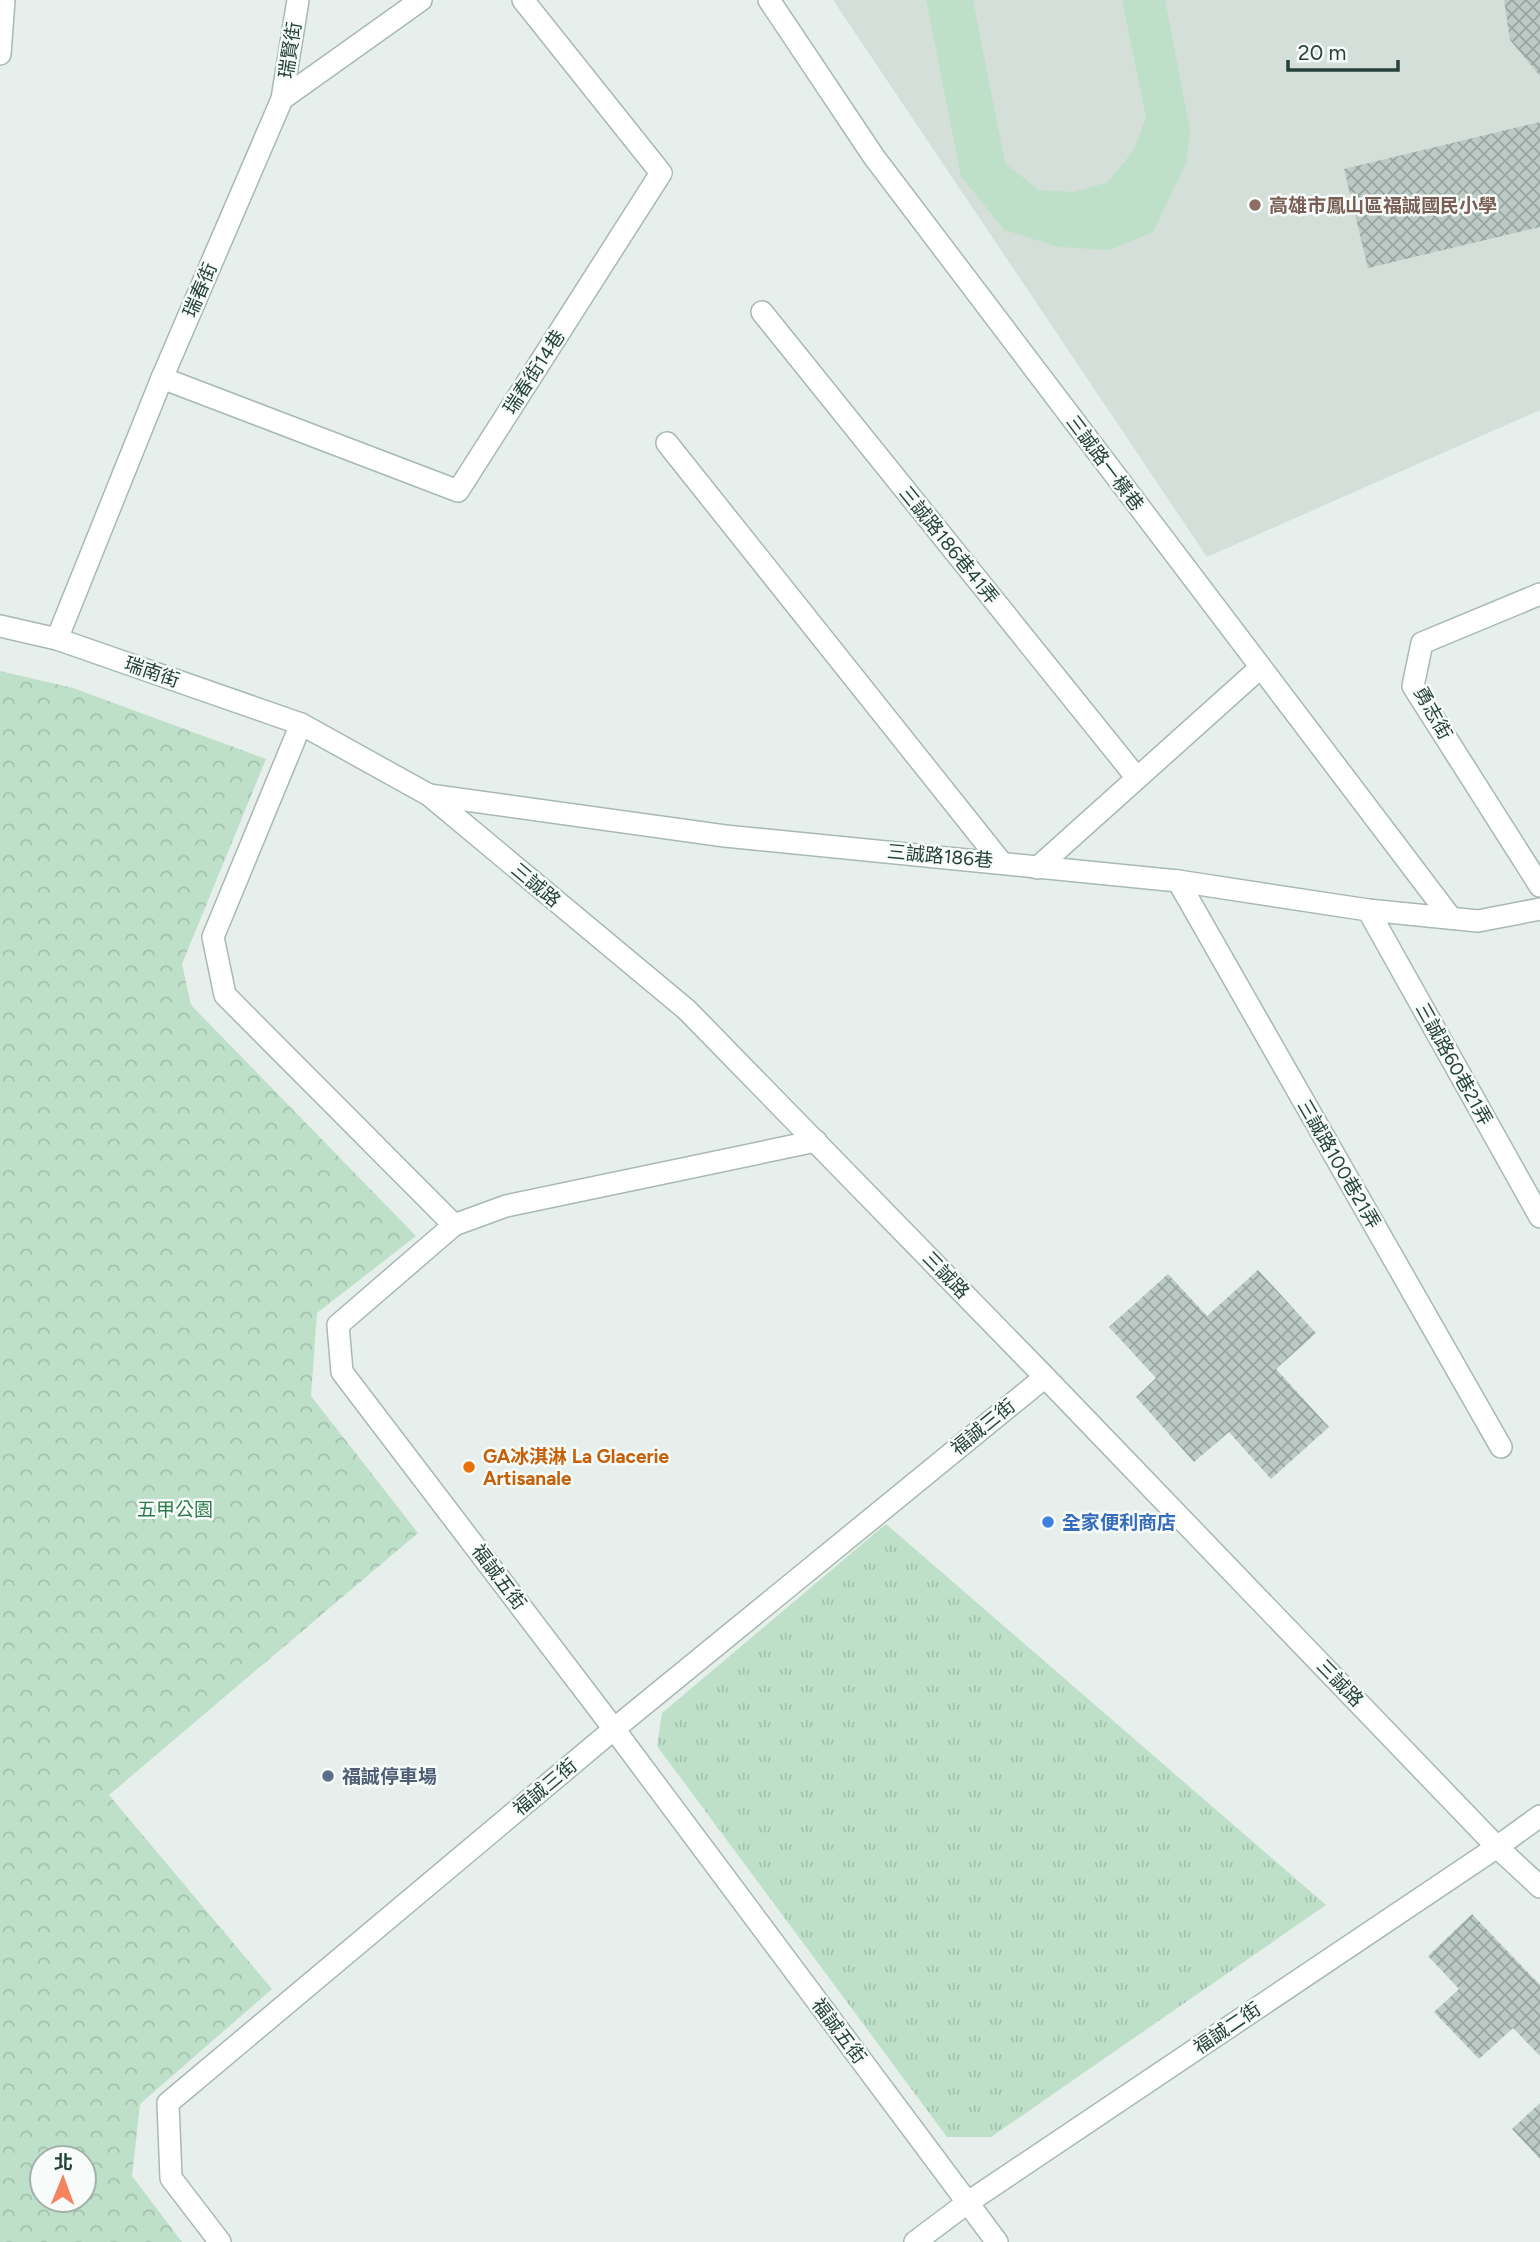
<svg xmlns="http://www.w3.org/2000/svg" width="1540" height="2242" viewBox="0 0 1540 2242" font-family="Figtree,'Noto Sans TC',sans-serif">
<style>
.built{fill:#d4dfda}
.grass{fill:url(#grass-tufts)}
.park{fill:url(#park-crowns);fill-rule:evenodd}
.pitch{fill:#bfe0c8}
.building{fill:url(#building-cross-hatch)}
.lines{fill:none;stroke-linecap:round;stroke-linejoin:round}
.minor-casing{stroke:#a8b8b2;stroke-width:24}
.minor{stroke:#fff;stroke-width:21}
.education-dot{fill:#8d6e63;stroke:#f7fbf9;stroke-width:2.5}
.food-dot{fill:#e8710a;stroke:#f7fbf9;stroke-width:2.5}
.shop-dot{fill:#3f7fe0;stroke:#f7fbf9;stroke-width:2.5}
.service-dot{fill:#5c6f8a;stroke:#f7fbf9;stroke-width:2.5}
.labels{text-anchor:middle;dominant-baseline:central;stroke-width:5;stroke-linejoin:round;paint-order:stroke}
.street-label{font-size:19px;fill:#24423a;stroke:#f7fbf9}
.education-label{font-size:19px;font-weight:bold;fill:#785e54;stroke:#f7fbf9;text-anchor:start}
.food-label{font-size:19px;font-weight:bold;fill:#c56008;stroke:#f7fbf9;text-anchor:start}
.park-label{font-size:19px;fill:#2d7a4b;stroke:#f7fbf9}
.shop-label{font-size:19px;font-weight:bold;fill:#366cbe;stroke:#f7fbf9;text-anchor:start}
.service-label{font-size:19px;font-weight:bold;fill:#4e5e75;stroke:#f7fbf9;text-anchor:start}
</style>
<defs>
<pattern id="grass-tufts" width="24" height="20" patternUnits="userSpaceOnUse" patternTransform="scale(1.75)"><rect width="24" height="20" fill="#bfe0c8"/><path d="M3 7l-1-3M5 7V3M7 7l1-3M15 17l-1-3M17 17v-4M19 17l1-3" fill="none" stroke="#a4c1ad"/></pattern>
<pattern id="park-crowns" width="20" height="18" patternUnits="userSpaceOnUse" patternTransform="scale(1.75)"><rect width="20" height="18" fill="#bfe0c8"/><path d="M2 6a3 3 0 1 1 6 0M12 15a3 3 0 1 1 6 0" fill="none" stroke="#a4c1ad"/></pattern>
<pattern id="building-cross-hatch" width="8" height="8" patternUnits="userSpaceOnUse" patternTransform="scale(1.75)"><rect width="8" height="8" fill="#bbcac4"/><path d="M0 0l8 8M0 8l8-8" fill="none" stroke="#98a6a0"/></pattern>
</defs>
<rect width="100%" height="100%" fill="#e6efeb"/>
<path class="built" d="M 833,0 L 1540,0 L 1540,410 L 1207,557 Z"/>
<path class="grass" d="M 886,1524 L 1326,1905 L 991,2137 L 947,2137 L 657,1746 L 662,1713 Z"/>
<path class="park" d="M 0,671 L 73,688 L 266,759 L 182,964 L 191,1005 L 416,1236 L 317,1313 L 311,1396 L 418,1533 L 109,1795 L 272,1989 L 140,2104 L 132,2176 L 182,2242 L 0,2242 ZM 42,2158 L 84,2158 L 84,2200 L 42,2200 Z"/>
<path class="pitch" d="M 926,0 L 973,0 L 1005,163 L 1039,190 L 1074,192 L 1108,182 L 1134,150 L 1146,117 L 1122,0 L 1165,0 L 1190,130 L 1186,163 L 1153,232 L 1109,250 L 1059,247 L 1004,230 L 961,176 Z"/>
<g class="building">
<path d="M 1504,0 L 1540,0 L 1540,76 L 1510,40 Z"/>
<path d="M 1540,122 L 1540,227 L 1368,268 L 1344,169 Z"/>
<path d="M 1258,1270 L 1316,1333 L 1276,1369 L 1329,1427 L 1271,1479 L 1229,1432 L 1194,1462 L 1136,1397 L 1156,1378 L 1109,1327 L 1168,1274 L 1207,1316 Z"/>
<path d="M 1472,1914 L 1540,1985 L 1540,2056 L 1513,2028 L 1479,2059 L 1434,2012 L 1459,1989 L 1428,1956 Z"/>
<path d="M 1540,2103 L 1540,2159 L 1512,2129 Z"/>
</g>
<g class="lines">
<defs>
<g id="minor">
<path d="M 769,0 L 874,157 L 1451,918"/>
<path d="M 0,54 L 4,0"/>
<path d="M 282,99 L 298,0"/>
<path d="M 762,312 L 1137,778"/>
<path d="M 162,378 L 458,491 L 661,173 L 523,0"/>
<path d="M 667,443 L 1001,862"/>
<path d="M 1540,594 L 1422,643 L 1413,686 L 1540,886"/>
<path d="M 0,626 L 57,639 L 301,724 L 429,795 L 687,1010 L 1045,1377 L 1497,1847 L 1540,1887"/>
<path d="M 57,639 L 162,378 L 282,99 L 421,0"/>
<path d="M 301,724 L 213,937 L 225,995 L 454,1225"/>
<path d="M 429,795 L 725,836 L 1178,881 L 1368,910 L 1478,921 L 1540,909"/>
<path d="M 1037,868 L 1260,668"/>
<path d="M 1178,881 L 1501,1447"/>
<path d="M 1368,910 L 1540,1217"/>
<path d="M 816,1141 L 506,1206 L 454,1225 L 338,1325 L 342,1372 L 614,1729 L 997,2242"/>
<path d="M 220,2242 L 171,2178 L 168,2103 L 614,1729 L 1045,1377"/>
<path d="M 915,2242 L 967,2203 L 1497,1847 L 1540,1816"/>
</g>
</defs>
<use href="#minor" class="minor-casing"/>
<use href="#minor" class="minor"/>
</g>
<circle class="education-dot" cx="1255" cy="205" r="7"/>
<circle class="food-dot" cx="469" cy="1467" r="7"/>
<circle class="shop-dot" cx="1048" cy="1522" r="7"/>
<circle class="service-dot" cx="328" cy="1776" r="7"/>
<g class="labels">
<g class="street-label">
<text transform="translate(290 50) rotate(-81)">瑞賢街</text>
<text transform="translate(200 290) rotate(-67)">瑞春街</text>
<text transform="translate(534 372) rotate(-57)">瑞春街14巷</text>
<text transform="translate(1105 463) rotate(53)">三誠路一橫巷</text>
<text transform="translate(949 545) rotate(51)">三誠路186巷41弄</text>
<text transform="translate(152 672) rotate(19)">瑞南街</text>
<text transform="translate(1433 713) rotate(61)">勇志街</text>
<text transform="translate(940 856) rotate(5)">三誠路186巷</text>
<text transform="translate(536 885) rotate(40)">三誠路</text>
<text transform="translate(1454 1064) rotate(61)">三誠路60巷21弄</text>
<text transform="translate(1339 1164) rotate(60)">三誠路100巷21弄</text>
<text transform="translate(946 1275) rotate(46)">三誠路</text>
<text transform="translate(983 1427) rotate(-39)">福誠三街</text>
<text transform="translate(499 1577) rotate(53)">福誠五街</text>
<text transform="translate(1340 1683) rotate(46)">三誠路</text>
<text transform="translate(545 1787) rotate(-40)">福誠三街</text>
<text transform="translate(1227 2028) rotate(-34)">福誠二街</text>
<text transform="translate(839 2031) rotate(53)">福誠五街</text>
</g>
<g class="education-label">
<text x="1269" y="205">高雄市鳳山區福誠國民小學</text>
</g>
<g class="food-label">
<text x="483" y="1456">GA冰淇淋 La Glacerie<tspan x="483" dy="22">Artisanale</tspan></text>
</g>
<g class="park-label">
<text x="175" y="1509">五甲公園</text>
</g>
<g class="shop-label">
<text x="1062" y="1522">全家便利商店</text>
</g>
<g class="service-label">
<text x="342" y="1776">福誠停車場</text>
</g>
</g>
<g transform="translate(63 2179) rotate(1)"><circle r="33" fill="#f7fbf9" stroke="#a3b1ad" stroke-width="2"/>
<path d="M0-5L12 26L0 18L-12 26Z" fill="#f4845f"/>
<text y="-10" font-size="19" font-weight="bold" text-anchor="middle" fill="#24423a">北</text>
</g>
<path d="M1288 60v10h110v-10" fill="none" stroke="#24423a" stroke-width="3.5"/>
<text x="1298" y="60" font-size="21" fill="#24423a" stroke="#f7fbf9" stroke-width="5" paint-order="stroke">20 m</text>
</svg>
